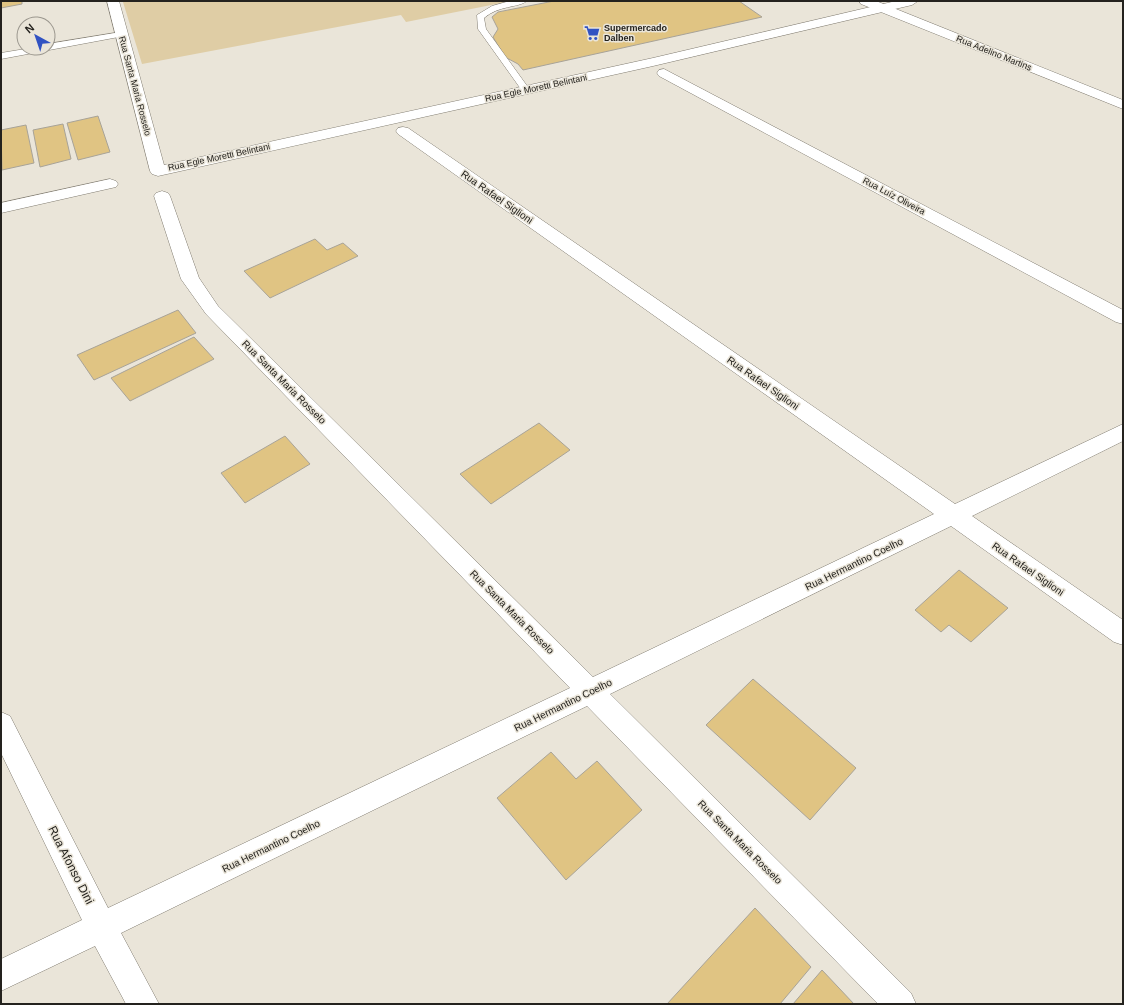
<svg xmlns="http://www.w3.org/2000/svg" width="1124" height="1005" viewBox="0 0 1124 1005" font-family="Helvetica,sans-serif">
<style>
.green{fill:#dfcda5}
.building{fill:#e0c483;stroke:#a8a398}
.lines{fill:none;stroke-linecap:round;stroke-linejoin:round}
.service-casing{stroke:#817c71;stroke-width:1}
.minor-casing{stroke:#817c71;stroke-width:1}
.secondary-casing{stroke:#817c71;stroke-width:1}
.service{fill:#fff;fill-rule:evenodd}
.minor{fill:#fff;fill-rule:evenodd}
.secondary{fill:#fff;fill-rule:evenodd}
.labels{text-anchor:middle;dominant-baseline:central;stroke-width:3;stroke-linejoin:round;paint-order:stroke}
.far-poi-label{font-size:9px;font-weight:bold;fill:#24221e;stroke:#eae5d9;text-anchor:start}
.far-street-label{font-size:9px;fill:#24221e;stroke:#eae5d9}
.street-label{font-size:10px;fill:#24221e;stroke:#eae5d9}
.near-street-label{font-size:12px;fill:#24221e;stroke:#eae5d9}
</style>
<rect width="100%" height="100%" fill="#eae5d9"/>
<path class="green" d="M 127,1 L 511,1 L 406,22 L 401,15 L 142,64 L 123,2 Z"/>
<g class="building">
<path d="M 1,1 L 22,1 L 22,4 L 1,8 Z"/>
<path d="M 554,1 L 739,1 L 762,17 L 523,70 L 518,64 L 505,57 L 493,37 L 498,29 L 492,17 L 498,12 Z"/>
<path d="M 98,116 L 110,152 L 78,160 L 67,123 Z"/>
<path d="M 63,124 L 71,159 L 40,167 L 33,130 Z"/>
<path d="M 26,125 L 34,163 L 2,170 L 1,130 Z"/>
<path d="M 315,239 L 327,250 L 343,243 L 358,256 L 270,298 L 244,271 Z"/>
<path d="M 178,310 L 196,333 L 94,380 L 77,355 Z"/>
<path d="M 194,337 L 214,359 L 130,401 L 111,378 Z"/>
<path d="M 539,423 L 570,450 L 491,504 L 460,474 Z"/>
<path d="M 285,436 L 310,464 L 245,503 L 221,473 Z"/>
<path d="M 959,570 L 1008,608 L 971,642 L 949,625 L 941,632 L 915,610 Z"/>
<path d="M 753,679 L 856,768 L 810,820 L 706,725 Z"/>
<path d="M 551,752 L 576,779 L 597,761 L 642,810 L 566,880 L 497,798 Z"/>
<path d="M 755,908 L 811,967 L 780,1004 L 667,1004 Z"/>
<path d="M 822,970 L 854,1004 L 793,1004 Z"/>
</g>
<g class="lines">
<defs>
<g id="service">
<path d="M 510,1 L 527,1 C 518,8 499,5 484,18 L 486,29 L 530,90 L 526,93 L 523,92 L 478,29 L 477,15 L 492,6 Z"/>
<path d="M 121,32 L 125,34 L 124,36 L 1,59 L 1,53 L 31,48 L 48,48 L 48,44 Z"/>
</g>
<g id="minor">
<path d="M 107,1 L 119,1 L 164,165 L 653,58 L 896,1 L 918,1 L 912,5 L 653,66 L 158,176 L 152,174 L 150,171 Z"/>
<path d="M 664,69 L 1123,310 L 1123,324 L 1116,322 L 659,76 L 657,73 L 659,70 Z"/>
<path d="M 403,127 L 408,128 L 955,504 L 1123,424 L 1123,441 L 972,516 L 1123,620 L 1123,645 L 1114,642 L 951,526 L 610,694 L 911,993 L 916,1004 L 878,1004 L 587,706 L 121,933 L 159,1004 L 126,1004 L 95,946 L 1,991 L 1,959 L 82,920 L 1,753 L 1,712 L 10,716 L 108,908 L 570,688 L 206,314 L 181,279 L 154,196 L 156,193 L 162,191 L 168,193 L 170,196 L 199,278 L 218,306 L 593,677 L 934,514 L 398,134 L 396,131 L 398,128 Z"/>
<path d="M 110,179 L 116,181 L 118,184 L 116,187 L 1,213 L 1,203 Z"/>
</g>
<path id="secondary" d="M 859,1 L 876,1 L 1123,100 L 1123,109 L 861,4 Z"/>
</defs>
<use href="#service" class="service-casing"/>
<use href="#minor" class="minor-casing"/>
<use href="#secondary" class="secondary-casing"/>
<use href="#service" class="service"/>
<use href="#minor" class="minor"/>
<use href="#secondary" class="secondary"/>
</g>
<defs>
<symbol id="supermarket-bare" viewBox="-9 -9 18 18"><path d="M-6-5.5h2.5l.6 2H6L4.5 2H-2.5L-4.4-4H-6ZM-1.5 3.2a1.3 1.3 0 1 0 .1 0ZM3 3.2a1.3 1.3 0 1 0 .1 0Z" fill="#3152c2" stroke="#eae5d9" stroke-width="2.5" paint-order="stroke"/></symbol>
</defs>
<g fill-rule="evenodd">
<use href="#supermarket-bare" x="581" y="22" width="22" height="22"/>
</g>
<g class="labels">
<g class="far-poi-label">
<text x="604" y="28">Supermercado<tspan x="604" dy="10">Dalben</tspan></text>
</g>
<g class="far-street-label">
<text transform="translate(994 53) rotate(22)">Rua Adelino Martins</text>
<text transform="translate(135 86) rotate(75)">Rua Santa Maria Rosselo</text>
<text transform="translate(536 88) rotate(-12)">Rua Egle Moretti Belintani</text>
<text transform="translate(219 157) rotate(-12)">Rua Egle Moretti Belintani</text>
<text transform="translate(894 196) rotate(28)">Rua Luíz Oliveira</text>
</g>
<g class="street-label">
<text transform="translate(497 197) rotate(35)">Rua Rafael Siglioni</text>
<text transform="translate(284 382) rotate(45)">Rua Santa Maria Rosselo</text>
<text transform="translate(763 383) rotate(35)">Rua Rafael Siglioni</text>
<text transform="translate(854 564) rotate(-26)">Rua Hermantino Coelho</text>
<text transform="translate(1028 569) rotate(35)">Rua Rafael Siglioni</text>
<text transform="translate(512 612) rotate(45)">Rua Santa Maria Rosselo</text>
<text transform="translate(563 705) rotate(-26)">Rua Hermantino Coelho</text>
<text transform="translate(740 842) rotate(45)">Rua Santa Maria Rosselo</text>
<text transform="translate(271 846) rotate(-26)">Rua Hermantino Coelho</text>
</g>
<g class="near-street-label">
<text transform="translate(71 865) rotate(63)">Rua Afonso Dini</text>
</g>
</g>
<rect width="1124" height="1005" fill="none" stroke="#24221e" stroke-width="4"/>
<g transform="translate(36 36) rotate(320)"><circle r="19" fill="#eae5d9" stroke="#9b978e"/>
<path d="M0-3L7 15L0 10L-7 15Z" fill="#3152c2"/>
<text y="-6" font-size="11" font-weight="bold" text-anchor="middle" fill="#24221e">N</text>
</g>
</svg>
